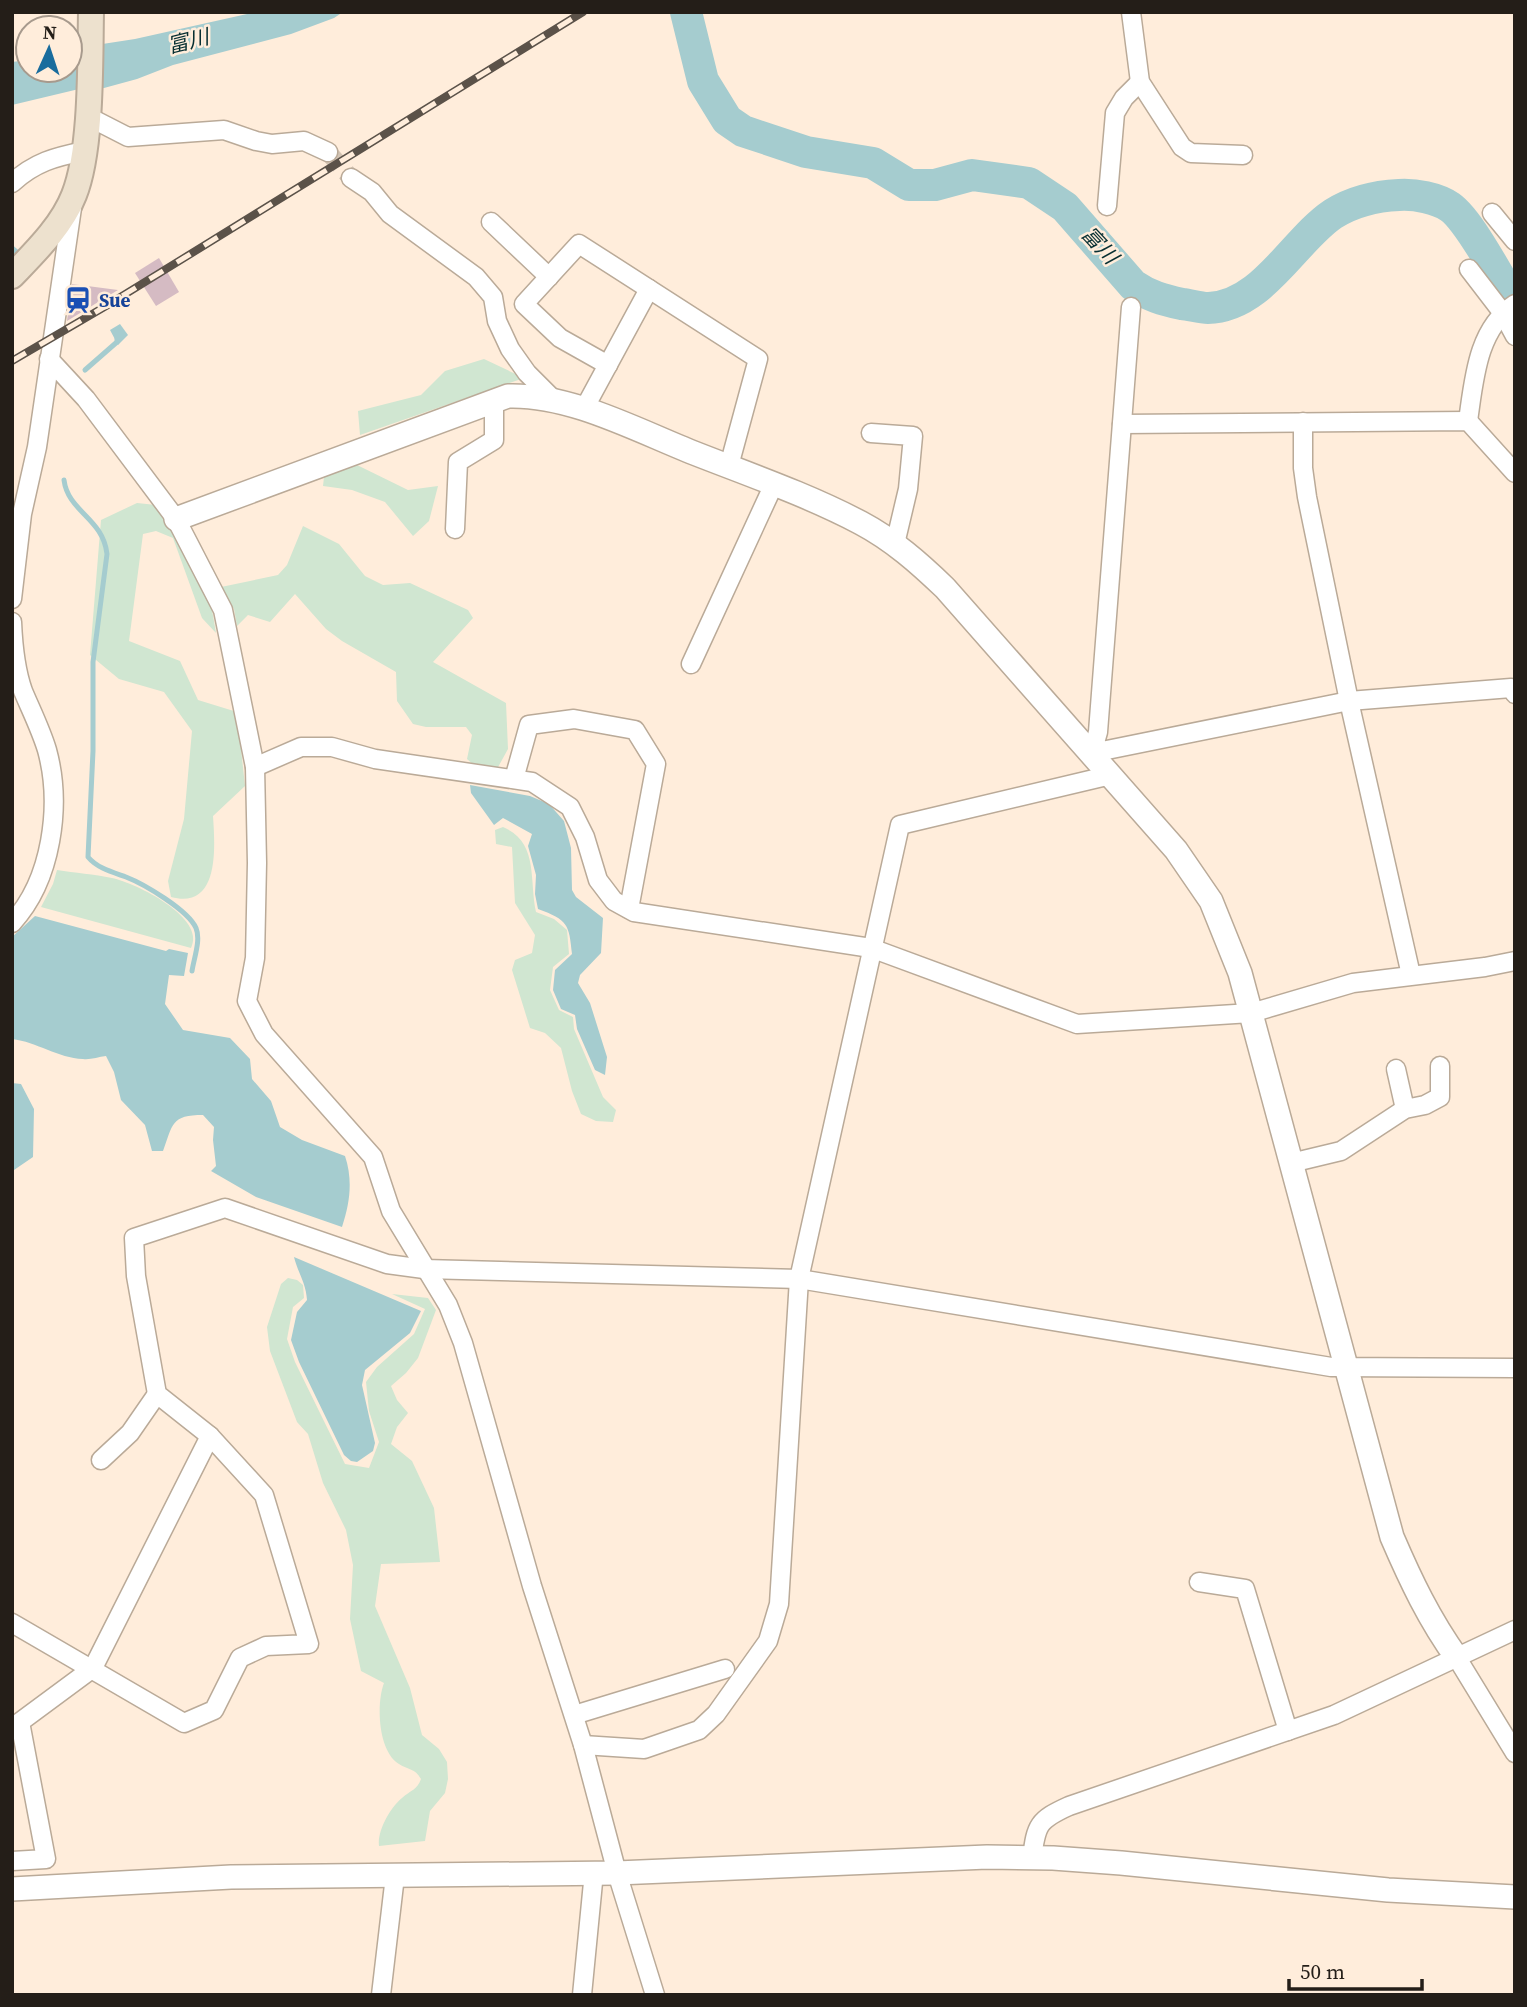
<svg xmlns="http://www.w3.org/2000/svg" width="1527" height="2007" viewBox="0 0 1527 2007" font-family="'Source Serif 4','Noto Sans JP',serif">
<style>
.green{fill:#d0e6d1}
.water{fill:#a5cccf}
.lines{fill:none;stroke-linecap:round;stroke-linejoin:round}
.stream{stroke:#a5cccf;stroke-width:5}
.river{stroke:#a5cccf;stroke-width:32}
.building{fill:#d5bbc3}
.minor-tunnel{stroke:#d3c4b4;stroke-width:18;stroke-dasharray:18 9;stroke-linecap:butt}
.minor-casing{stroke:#baaa98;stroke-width:21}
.tertiary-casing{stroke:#baaa98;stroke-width:26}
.secondary-casing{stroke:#baaa98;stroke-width:28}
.minor{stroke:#fff;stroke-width:18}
.tertiary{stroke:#fff;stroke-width:23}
.secondary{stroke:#ede1ce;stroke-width:24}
.rail-casing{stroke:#5b5249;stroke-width:8}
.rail{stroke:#ffeddb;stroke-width:5;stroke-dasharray:16;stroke-linecap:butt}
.labels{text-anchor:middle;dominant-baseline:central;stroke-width:5;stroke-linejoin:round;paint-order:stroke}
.transit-label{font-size:19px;font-weight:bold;fill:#164399;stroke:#ffeddb;text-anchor:start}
.water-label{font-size:21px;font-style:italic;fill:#072f32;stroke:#ffeddb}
</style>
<rect width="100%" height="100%" fill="#ffeddb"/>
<g class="green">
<path d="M 484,359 L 524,378 L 360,435 L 358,411 L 421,395 L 445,371 Z"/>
<path d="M 357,465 L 408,490 L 438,486 L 429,521 L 413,536 L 385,502 L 352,490 L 323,486 L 324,477 L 338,467 Z"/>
<path d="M 137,503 L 156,505 L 176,533 L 211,604 L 216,633 L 202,618 L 173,538 L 156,531 L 143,534 L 129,641 L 180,661 L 198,700 L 237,712 L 245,786 L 213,816 C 215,847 220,910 171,897 L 168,881 L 184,819 L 192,731 L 164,692 L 119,679 L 90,655 L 101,520 Z"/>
<path d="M 303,526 L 339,544 L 365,576 L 383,585 L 410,583 L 468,610 L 473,618 L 433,662 L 506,703 L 508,749 L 497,769 L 476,767 L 467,759 L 472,735 L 466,727 L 426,727 L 413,724 L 397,701 L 396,672 L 342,641 L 326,629 L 295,594 L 270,622 L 248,615 L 237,626 L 234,609 L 221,587 L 278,575 L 287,565 Z"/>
<path d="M 503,827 C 539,842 529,880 536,912 L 554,919 L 567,930 L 569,954 L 553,967 L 550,990 L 559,1010 L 573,1017 L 574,1029 L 603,1097 L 616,1110 L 613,1122 L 596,1121 L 581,1114 L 572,1091 L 561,1048 L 545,1033 L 530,1028 L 512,970 L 515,960 L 532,953 L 535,935 L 515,903 L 512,847 L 496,844 L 495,830 Z"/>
<path d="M 57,870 C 75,873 94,874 112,878 C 136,883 207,918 191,948 L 41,907 L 53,884 Z"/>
<path d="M 288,1278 L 297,1280 L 303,1285 L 304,1298 L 293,1307 L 287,1339 L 295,1362 L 345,1464 L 369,1468 L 379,1442 L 369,1411 L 366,1382 L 377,1367 L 414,1334 L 425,1309 L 392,1294 L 428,1298 L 436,1310 L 418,1358 L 406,1373 L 391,1386 L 397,1400 L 408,1413 L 397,1427 L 391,1444 L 412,1461 L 434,1508 L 440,1562 L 381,1564 L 375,1606 L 410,1688 L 422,1735 L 439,1749 L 447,1762 L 448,1779 L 445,1793 L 430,1811 L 425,1841 L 379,1846 C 377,1831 390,1808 402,1798 C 411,1790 417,1790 421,1779 C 415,1768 408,1770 399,1764 C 378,1751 376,1704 384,1683 L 361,1671 L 350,1619 L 353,1565 L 346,1530 L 323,1483 L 308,1434 L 297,1422 L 270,1351 L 267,1327 L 281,1284 Z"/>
</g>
<g class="water">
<path d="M 256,12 L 343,12 L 334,18 L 291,34 L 173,65 L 137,79 L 104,88 L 79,89 L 12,105 L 12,62 L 28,60 L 28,70 L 70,70 L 70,49 L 135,39 Z"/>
<path d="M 120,324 L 128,335 L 118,345 L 110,330 Z"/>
<path d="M 470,785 L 530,796 L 549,804 L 564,821 L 571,848 L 572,890 L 576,897 L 603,918 L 601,953 L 580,975 L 578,983 L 590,1003 L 607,1057 L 605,1075 L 595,1070 L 577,1029 L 575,1015 L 561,1009 L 553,990 L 555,970 L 572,954 C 569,924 568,920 538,909 L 535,894 L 536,875 L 528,846 L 532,834 L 503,818 L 494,825 L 471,793 Z"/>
<path d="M 35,916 L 166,951 L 169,949 L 188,953 L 184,976 L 169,975 L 165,1004 L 183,1030 L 230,1038 L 250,1059 L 252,1079 L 271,1101 L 280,1127 L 302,1140 L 345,1156 C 353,1180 350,1203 342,1227 L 256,1197 L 211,1171 L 216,1166 L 213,1140 L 214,1127 L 203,1115 C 171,1115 173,1124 163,1151 L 152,1151 L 145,1125 L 121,1100 L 114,1072 L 106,1056 C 98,1057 90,1060 83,1059 C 58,1058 37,1042 12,1039 L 12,937 Z"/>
<path d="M 12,1083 L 21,1084 L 34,1109 L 33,1157 L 14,1170 L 12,1177 Z"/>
<path d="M 294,1257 L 421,1311 L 410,1333 L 365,1370 L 362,1385 L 375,1443 L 373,1451 L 357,1462 L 351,1461 L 344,1455 L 299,1362 L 291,1340 L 297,1312 L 307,1300 C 306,1283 298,1273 294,1257 Z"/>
</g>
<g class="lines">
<g class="stream">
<path d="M 12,248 L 20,255"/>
<path d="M 85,370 L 117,342 L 117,339"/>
<path d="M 64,480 C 68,512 103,518 107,554 L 93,662 L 93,751 L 88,857 C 97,868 112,872 126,877 C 144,884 188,910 196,928 C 201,940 194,958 192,971"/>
</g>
<path class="river" d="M 686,12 L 703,81 L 727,120 L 743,131 L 806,152 L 873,163 L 909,185 L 935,185 L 972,175 L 1029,183 L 1065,207 L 1133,285 C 1149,296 1163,300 1182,304 C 1191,305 1200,308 1208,308 C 1262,307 1294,240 1333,214 C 1352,202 1377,196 1399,195 C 1415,194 1437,198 1450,207 C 1470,221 1501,281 1515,304"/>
</g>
<g class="building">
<path d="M 159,258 L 179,292 L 156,306 L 135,273 Z"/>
<path d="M 72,284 L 118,290 L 67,321 Z"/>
</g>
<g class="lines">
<path class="minor-tunnel" d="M 328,152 L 351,178"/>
<defs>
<g id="minor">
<path d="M 1131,12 L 1140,82 L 1182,147 L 1191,153 L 1243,155"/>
<path d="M 87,116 L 128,137 L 224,130 L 256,141 L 272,144 L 304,141 L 328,152"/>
<path d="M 351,178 L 372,192 L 390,214 L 476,277 L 493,297 L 497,321 L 510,349 L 527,373 L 552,398"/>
<path d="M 12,183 C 35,162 55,157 84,151"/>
<path d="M 1107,206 L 1115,113 L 1124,98 L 1140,82"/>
<path d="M 1492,213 L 1515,241"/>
<path d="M 491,222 L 549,277"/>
<path d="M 1469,269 L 1502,312 L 1515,336"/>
<path d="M 1131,307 L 1098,732 L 1092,753 L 1349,701 L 1511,688 L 1515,694"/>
<path d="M 49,359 L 86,399 L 176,519 L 223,610 L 255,767 L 257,863 L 255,958 L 247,1001 L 264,1034 L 373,1157 L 391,1211 L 448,1305 L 463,1343 L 532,1586 L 583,1745 L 617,1873 L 655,1995"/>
<path d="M 608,365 L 560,338 L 524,304 L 579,244 L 758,359 L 729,466"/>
<path d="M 584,409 L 649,289"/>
<path d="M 1468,421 C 1474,380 1477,329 1515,304"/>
<path d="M 1303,422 L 1303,468 L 1307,497 L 1349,701 L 1411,975"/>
<path d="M 1122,424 L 1468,421 L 1515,473"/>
<path d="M 871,433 L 913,436 L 908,489 L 895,544"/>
<path d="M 455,529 L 458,462 L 494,440 L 494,402"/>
<path d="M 12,599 L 22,514 L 37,447 L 72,208"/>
<path d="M 12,622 C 13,645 15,669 23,691 C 31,710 41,730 47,750 C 62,805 52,880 12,923"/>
<path d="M 691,664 L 774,484"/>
<path d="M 255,767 L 301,747 L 332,747 L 375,759 L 532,782 L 570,807 L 585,837 L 598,880 L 614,901 L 634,912 L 871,948 L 1077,1024 L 1251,1013 L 1353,983 L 1485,967 L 1515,961"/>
<path d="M 514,779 L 529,725 L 574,719 L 635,730 L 656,764 L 629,909"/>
<path d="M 1396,1069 L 1405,1109"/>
<path d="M 1291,1163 L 1341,1151 L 1405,1109 L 1425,1105 L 1440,1097 L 1440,1066"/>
<path d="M 101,1460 L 130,1433 L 157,1394"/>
<path d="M 1199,1582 L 1245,1589 L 1288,1731"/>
<path d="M 12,1623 L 184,1723 L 214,1710 L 240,1658 L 266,1646 L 309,1644 L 264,1495 L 210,1436 L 157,1394 L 136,1276 L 134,1238 L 225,1208 L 387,1264 L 424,1269 L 799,1279 L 1331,1367 L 1515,1368"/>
<path d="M 1457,1658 L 1515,1753"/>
<path d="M 574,1715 L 725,1669"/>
<path d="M 583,1745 L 644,1749 L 699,1730 L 716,1714 L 768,1641 L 779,1604 L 799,1279 L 900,825 L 1111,775"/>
<path d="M 1032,1858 C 1036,1825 1038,1820 1069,1806 L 1334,1715 L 1515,1630"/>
<path d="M 12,1861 L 46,1859 L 20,1722 L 93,1668 L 210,1436"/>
<path d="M 381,1995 L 395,1876"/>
<path d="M 582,1995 L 594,1872"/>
</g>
<g id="tertiary">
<path d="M 176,519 L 508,396 C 570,394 636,430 694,453 C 750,475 808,495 861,523 C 893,540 919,563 945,588 L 1176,850 L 1211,901 L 1240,973 L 1392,1537 C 1411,1581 1429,1619 1457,1658"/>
<path d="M 12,1889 L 231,1877 L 617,1873 L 987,1857 L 1053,1858 L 1121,1863 L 1388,1890 L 1515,1897"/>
</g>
<path id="secondary" d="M 12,276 C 35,252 62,226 74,195 C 92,150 90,62 91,12"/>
</defs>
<use href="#minor" class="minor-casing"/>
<use href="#tertiary" class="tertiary-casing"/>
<use href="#secondary" class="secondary-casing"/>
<use href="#minor" class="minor"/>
<use href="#tertiary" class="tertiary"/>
<use href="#secondary" class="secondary"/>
<defs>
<path id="rail" d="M 12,361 L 106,306 L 583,12"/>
</defs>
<use href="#rail" class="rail-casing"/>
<use href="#rail" class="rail"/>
</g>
<defs>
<symbol id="station-bare" viewBox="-9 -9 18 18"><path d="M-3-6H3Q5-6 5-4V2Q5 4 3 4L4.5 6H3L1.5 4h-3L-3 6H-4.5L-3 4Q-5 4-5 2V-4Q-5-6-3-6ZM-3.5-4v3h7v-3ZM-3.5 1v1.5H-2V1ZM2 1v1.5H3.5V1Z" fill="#1a4fb4" stroke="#ffeddb" stroke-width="2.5" paint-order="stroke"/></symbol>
</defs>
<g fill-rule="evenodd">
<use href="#station-bare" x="59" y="281" width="38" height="38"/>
</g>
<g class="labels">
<g class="transit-label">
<text x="99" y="300">Sue</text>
</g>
<g class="water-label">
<text transform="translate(188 41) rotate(-14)">富川</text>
<text transform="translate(1100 245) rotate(47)">富川</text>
</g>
</g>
<rect width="1527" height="2007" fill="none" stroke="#241e18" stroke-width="28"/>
<g transform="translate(49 49) rotate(3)"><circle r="33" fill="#ffeddb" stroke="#a79a8d" stroke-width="2"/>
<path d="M0-5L12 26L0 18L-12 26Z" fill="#196c9d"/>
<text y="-10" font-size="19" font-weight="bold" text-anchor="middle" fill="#241e18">N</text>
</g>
<path d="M1289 1979v10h133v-10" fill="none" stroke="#241e18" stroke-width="3.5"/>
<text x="1300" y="1979" font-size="21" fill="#241e18" stroke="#ffeddb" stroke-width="5" paint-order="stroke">50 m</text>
</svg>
